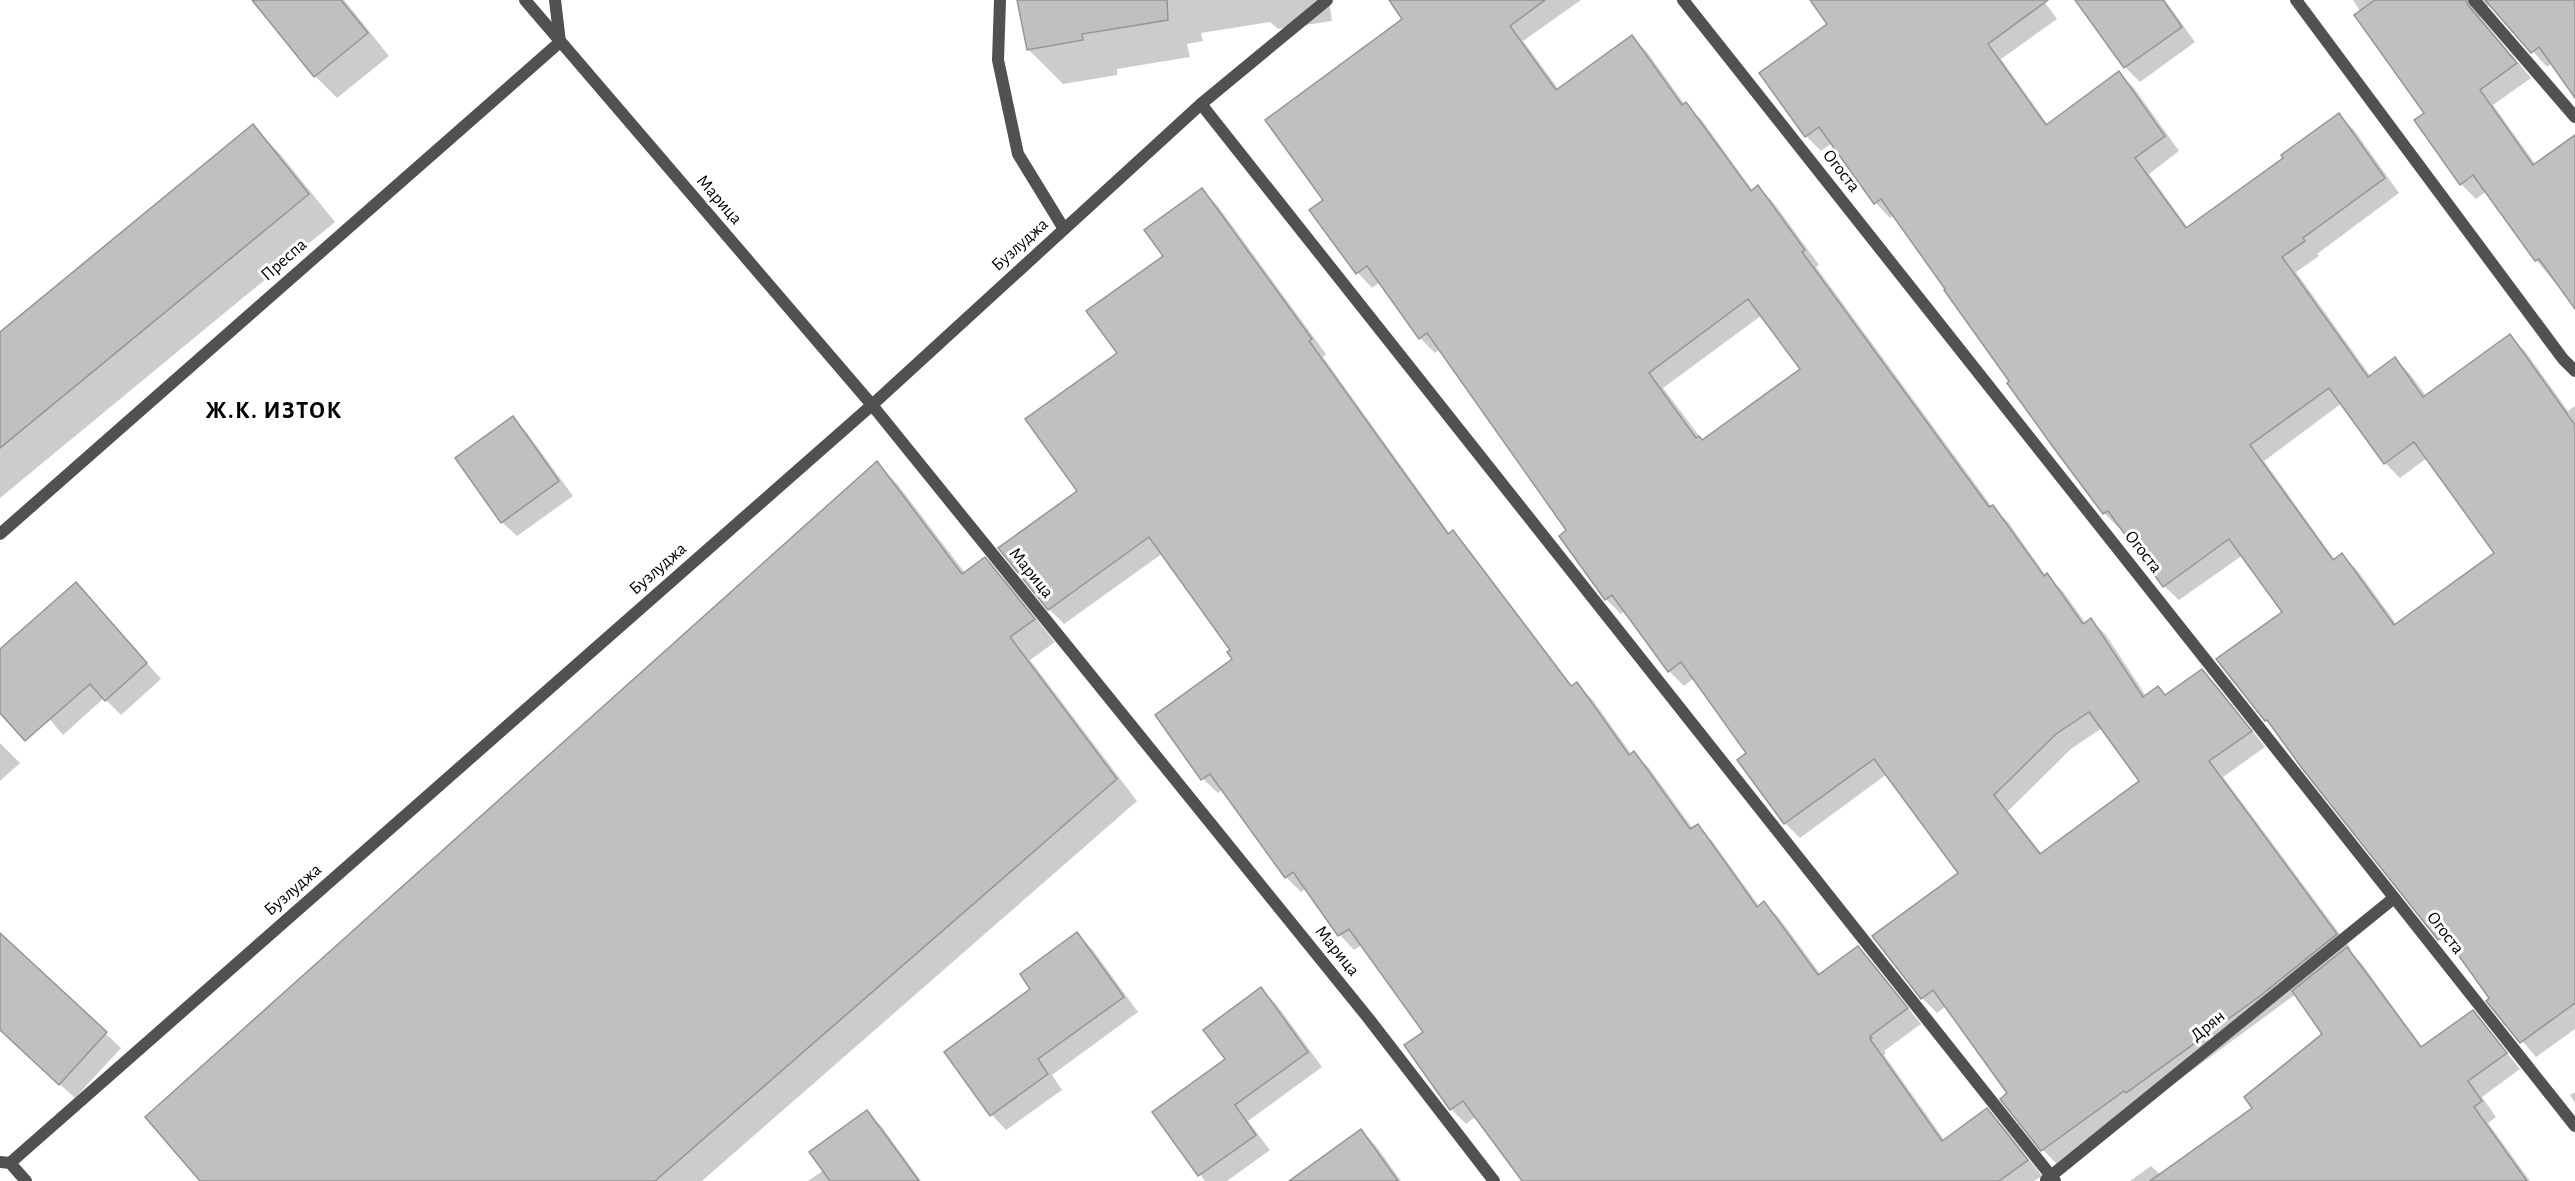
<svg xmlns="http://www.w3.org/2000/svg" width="2575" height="1181" viewBox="0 0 2575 1181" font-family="'Alegreya Sans',sans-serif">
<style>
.shadow{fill:#0003;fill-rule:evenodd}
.building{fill:#c0c0c0;stroke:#959595;stroke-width:1.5;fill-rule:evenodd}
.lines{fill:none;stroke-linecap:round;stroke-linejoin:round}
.street{stroke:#515151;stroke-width:12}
.labels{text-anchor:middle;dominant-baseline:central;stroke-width:6;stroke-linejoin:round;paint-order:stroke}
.street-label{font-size:18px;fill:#000;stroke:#fff}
.district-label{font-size:24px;font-weight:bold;letter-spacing:1.5px;fill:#000;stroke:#fff}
</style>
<rect width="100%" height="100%" fill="#fff"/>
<g class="shadow">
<path d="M 254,0 L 344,0 L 389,56 L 337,98 L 315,76 Z"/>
<path d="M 1019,0 L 1329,0 L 1332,21 L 1278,29 L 1270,22 L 1201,33 L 1203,41 L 1187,44 L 1190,57 L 1117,69 L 1117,75 L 1063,84 L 1028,49 Z"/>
<path d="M 1417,0 L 1581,0 L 1523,41 L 1559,90 L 1632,37 L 1647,52 L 1685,105 L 1701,119 L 1753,191 L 1758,187 L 1773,202 L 1819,265 L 1816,267 L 1992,507 L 2008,522 L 2046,576 L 2062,590 L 2086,624 L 2091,620 L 2106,635 L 2146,696 L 2158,688 L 2166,696 L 2202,671 L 2217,686 L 2265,747 L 2223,777 L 2351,949 L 2349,951 L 2362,964 L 2423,1048 L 2473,1012 L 2520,1069 L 2482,1097 L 2496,1117 L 2488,1123 L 2530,1181 L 2130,1181 L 2151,1166 L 2161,1175 L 2254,1108 L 2324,1034 L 2296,994 L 2142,1107 L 2057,1164 L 2043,1150 L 2009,1094 L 1946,1006 L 1937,1013 L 1922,998 L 1960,874 L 1887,774 L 1800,838 L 1785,823 L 1748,754 L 1694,678 L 1684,686 L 1669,671 L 1626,611 L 1621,614 L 1606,599 L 1561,536 L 1568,531 L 1440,349 L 1435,353 L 1420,338 L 1380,282 L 1372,288 L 1358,273 L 1311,210 L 1325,200 L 1405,20 ZM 1762,315 L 1802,370 L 1703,441 L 1663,388 ZM 2102,728 L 2141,782 L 2042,854 L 2008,811 L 2071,749 Z"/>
<path d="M 1812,0 L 2043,0 L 2057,19 L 2001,59 L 2048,125 L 2119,73 L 2134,88 L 2179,151 L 2149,174 L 2188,228 L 2285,159 L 2339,115 L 2354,130 L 2399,193 L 2317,254 L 2319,256 L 2296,272 L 2371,377 L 2395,359 L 2410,374 L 2426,396 L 2510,336 L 2525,351 L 2568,411 L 2575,406 L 2575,1029 L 2536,1057 L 2488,1001 L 2491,999 L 2457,951 L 2454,953 L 2439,939 L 2279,733 L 2218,659 L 2284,612 L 2243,555 L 2179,600 L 2164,586 L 2122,526 L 2119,528 L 2104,513 L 2054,446 L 1895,215 L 1890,218 L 1876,203 L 1832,143 L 1821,151 L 1806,136 L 1761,73 L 1829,24 ZM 2342,403 L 2385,463 L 2400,478 L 2427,458 L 2496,554 L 2397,625 L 2357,570 L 2342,555 L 2335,560 L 2264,461 Z"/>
<path d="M 2085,0 L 2165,0 L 2195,42 L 2140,82 L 2125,67 L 2080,4 Z"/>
<path d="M 2353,0 L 2575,0 L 2575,95 L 2552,63 L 2547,67 L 2494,8 L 2489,6 L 2483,9 L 2480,17 L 2531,78 L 2493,105 L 2536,165 L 2575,191 L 2575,306 L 2536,260 L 2487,191 L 2476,199 L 2461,184 L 2426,113 Z"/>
<path d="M 253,127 L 280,154 L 335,222 L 0,498 L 0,334 Z"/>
<path d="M 1202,190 L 1217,205 L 1326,354 L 1323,357 L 1450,534 L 1453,532 L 1467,547 L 1573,687 L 1577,684 L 1592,699 L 1632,755 L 1634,753 L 1649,768 L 1693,829 L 1697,826 L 1712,841 L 1759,906 L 1764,903 L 1779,918 L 1821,975 L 1858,948 L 1873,963 L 1921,1024 L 1884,1051 L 1886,1053 L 1884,1055 L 1945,1141 L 1987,1110 L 2002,1125 L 2042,1176 L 2034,1181 L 1523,1181 L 1476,1116 L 1466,1124 L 1451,1109 L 1425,1032 L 1362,945 L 1354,950 L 1340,935 L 1306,888 L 1301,892 L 1286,877 L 1223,789 L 1218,793 L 1203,779 L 1235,660 L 1232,650 L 1163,553 L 1064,624 L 1049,609 L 1079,491 L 1119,354 L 1165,256 Z"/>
<path d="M 512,418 L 527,433 L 573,496 L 517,536 L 502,522 Z"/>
<path d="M 877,463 L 898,485 L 965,573 L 985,559 L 1006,581 L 1055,642 L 1030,660 L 1137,801 L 702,1181 L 202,1181 Z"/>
<path d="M 91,599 L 161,679 L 121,715 L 104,698 L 63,735 L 0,661 L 0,651 Z"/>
<path d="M 0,743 L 20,763 L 0,781 Z"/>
<path d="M 1077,934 L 1092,949 L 1138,1012 L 1052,1075 L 1062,1090 L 1006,1130 L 992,1115 L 946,1052 L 1032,989 Z"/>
<path d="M 0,935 L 121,1048 L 75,1098 L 0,1030 Z"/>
<path d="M 1261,989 L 1276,1004 L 1322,1067 L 1248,1121 L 1270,1150 L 1227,1181 L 1205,1181 L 1154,1113 L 1227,1060 Z"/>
<path d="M 2575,1092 L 2575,1103 L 2570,1095 Z"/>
<path d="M 867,1112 L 882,1127 L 921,1181 L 808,1181 L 824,1170 Z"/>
<path d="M 1361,1131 L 1376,1146 L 1401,1181 L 1312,1181 Z"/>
</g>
<g class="building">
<path d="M 252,0 L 341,0 L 368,33 L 314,77 Z"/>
<path d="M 1017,0 L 1167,0 L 1168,20 L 1082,34 L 1083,40 L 1027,50 Z"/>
<path d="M 1389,0 L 1545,0 L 1510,26 L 1556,90 L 1632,35 L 1682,105 L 1686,102 L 1751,191 L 1758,185 L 1805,250 L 1802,252 L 1989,507 L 1993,505 L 2044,576 L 2047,573 L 2083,624 L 2091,618 L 2143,697 L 2158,686 L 2165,695 L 2202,669 L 2252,731 L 2209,761 L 2337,934 L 2260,996 L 2126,1093 L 2124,1091 L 2041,1151 L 2000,1099 L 2007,1093 L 1933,990 L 1921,999 L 1872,936 L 1958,873 L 1874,759 L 1784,824 L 1737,760 L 1746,753 L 1681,662 L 1668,672 L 1612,595 L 1605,600 L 1559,536 L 1566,530 L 1427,333 L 1419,339 L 1367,266 L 1356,274 L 1309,210 L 1323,200 L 1265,120 L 1402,19 ZM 1748,299 L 1800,369 L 1702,440 L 1699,436 L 1696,438 L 1649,373 ZM 2089,712 L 2139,781 L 2040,854 L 1994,795 L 2056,734 Z"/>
<path d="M 1810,0 L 2048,0 L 1988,44 L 2046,125 L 2119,71 L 2165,136 L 2135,158 L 2186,228 L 2283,158 L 2281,155 L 2339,113 L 2385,178 L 2303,238 L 2305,241 L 2282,257 L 2368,377 L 2395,357 L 2423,397 L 2510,334 L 2575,425 L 2575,1003 L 2520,1043 L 2486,1001 L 2489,998 L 2444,935 L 2438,940 L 2304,771 L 2267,720 L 2265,721 L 2216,659 L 2282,612 L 2229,539 L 2163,587 L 2108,511 L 2103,514 L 2053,447 L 2007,383 L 2009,381 L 1944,290 L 1945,289 L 1881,199 L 1874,204 L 1819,127 L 1805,137 L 1759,73 L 1827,24 ZM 2329,388 L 2384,464 L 2414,442 L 2494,553 L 2394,625 L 2342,553 L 2333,560 L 2250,445 Z"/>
<path d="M 2075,0 L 2163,0 L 2182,27 L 2124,68 Z"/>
<path d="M 2375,0 L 2466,0 L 2468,5 L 2517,63 L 2480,90 L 2533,165 L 2575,135 L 2575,309 L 2539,259 L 2535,261 L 2473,175 L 2460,185 L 2414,120 L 2424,113 L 2354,15 Z"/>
<path d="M 2485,0 L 2575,0 L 2575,98 L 2539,47 L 2531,53 Z"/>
<path d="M 253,124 L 309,194 L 0,448 L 0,332 Z"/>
<path d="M 1202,188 L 1312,339 L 1309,341 L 1448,534 L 1453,530 L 1571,686 L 1577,682 L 1629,755 L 1634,751 L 1690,829 L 1698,824 L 1757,907 L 1764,901 L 1818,975 L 1858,946 L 1908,1008 L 1870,1036 L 1872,1038 L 1870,1039 L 1942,1141 L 1987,1108 L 2028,1160 L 1999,1181 L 1522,1181 L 1463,1101 L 1450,1110 L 1404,1045 L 1423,1032 L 1349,929 L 1338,936 L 1293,872 L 1285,878 L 1210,774 L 1201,780 L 1155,715 L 1232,659 L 1227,652 L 1230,650 L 1149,537 L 1048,610 L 998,548 L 1077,491 L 1025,419 L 1117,353 L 1086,311 L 1163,256 L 1144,230 Z"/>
<path d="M 513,416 L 559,481 L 501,523 L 455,458 Z"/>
<path d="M 877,461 L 962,574 L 985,557 L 1035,619 L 1010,637 L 1117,779 L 655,1181 L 200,1181 L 145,1117 Z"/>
<path d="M 76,582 L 147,663 L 105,701 L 90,684 L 25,741 L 0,713 L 0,649 Z"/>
<path d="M 1077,932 L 1124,997 L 1038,1059 L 1048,1074 L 990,1116 L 944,1052 L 1030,989 L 1020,974 Z"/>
<path d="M 0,933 L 107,1032 L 59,1085 L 0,1030 Z"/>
<path d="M 2347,947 L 2421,1047 L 2473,1010 L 2507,1053 L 2468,1081 L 2482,1101 L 2474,1107 L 2527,1181 L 2150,1181 L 2252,1108 L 2244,1097 L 2322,1034 L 2292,991 Z"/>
<path d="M 1261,987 L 1308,1052 L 1235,1105 L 1256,1135 L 1198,1176 L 1152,1112 L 1225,1059 L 1203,1030 Z"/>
<path d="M 867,1110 L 919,1181 L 830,1181 L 809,1152 Z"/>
<path d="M 1361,1129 L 1398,1181 L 1289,1181 Z"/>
</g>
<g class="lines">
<g class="street">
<path d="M 525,0 L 872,405 L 1369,1019 L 1494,1181"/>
<path d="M 1000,0 L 998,60 L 1018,154 L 1064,229"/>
<path d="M 1683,0 L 2575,1126"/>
<path d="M 2296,0 L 2563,359 L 2575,371"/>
<path d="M 2474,0 L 2575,117"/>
<path d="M 1201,104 L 2055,1181"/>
<path d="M 0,534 L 560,42 L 555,0"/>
<path d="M 0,1162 L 10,1163 L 26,1181"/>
<path d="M 10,1163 L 872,405 L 1201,104 L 1327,0"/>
<path d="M 2046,1180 L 2394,898"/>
</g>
</g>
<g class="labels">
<g class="street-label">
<text transform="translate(1841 171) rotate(52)">Огоста</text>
<text transform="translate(719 200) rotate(49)">Марица</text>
<text transform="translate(1020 245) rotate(-42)">Бузлуджа</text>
<text transform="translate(284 260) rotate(-41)">Преспа</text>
<text transform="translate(2143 552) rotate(52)">Огоста</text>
<text transform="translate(658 569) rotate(-41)">Бузлуджа</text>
<text transform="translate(1031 573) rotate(51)">Марица</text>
<text transform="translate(293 890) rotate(-41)">Бузлуджа</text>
<text transform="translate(2445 933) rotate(52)">Огоста</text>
<text transform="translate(1337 951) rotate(51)">Марица</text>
<text transform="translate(2208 1026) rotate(-39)">Дрян</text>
</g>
<g class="district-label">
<text x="274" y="411">Ж.К. ИЗТОК</text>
</g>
</g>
</svg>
